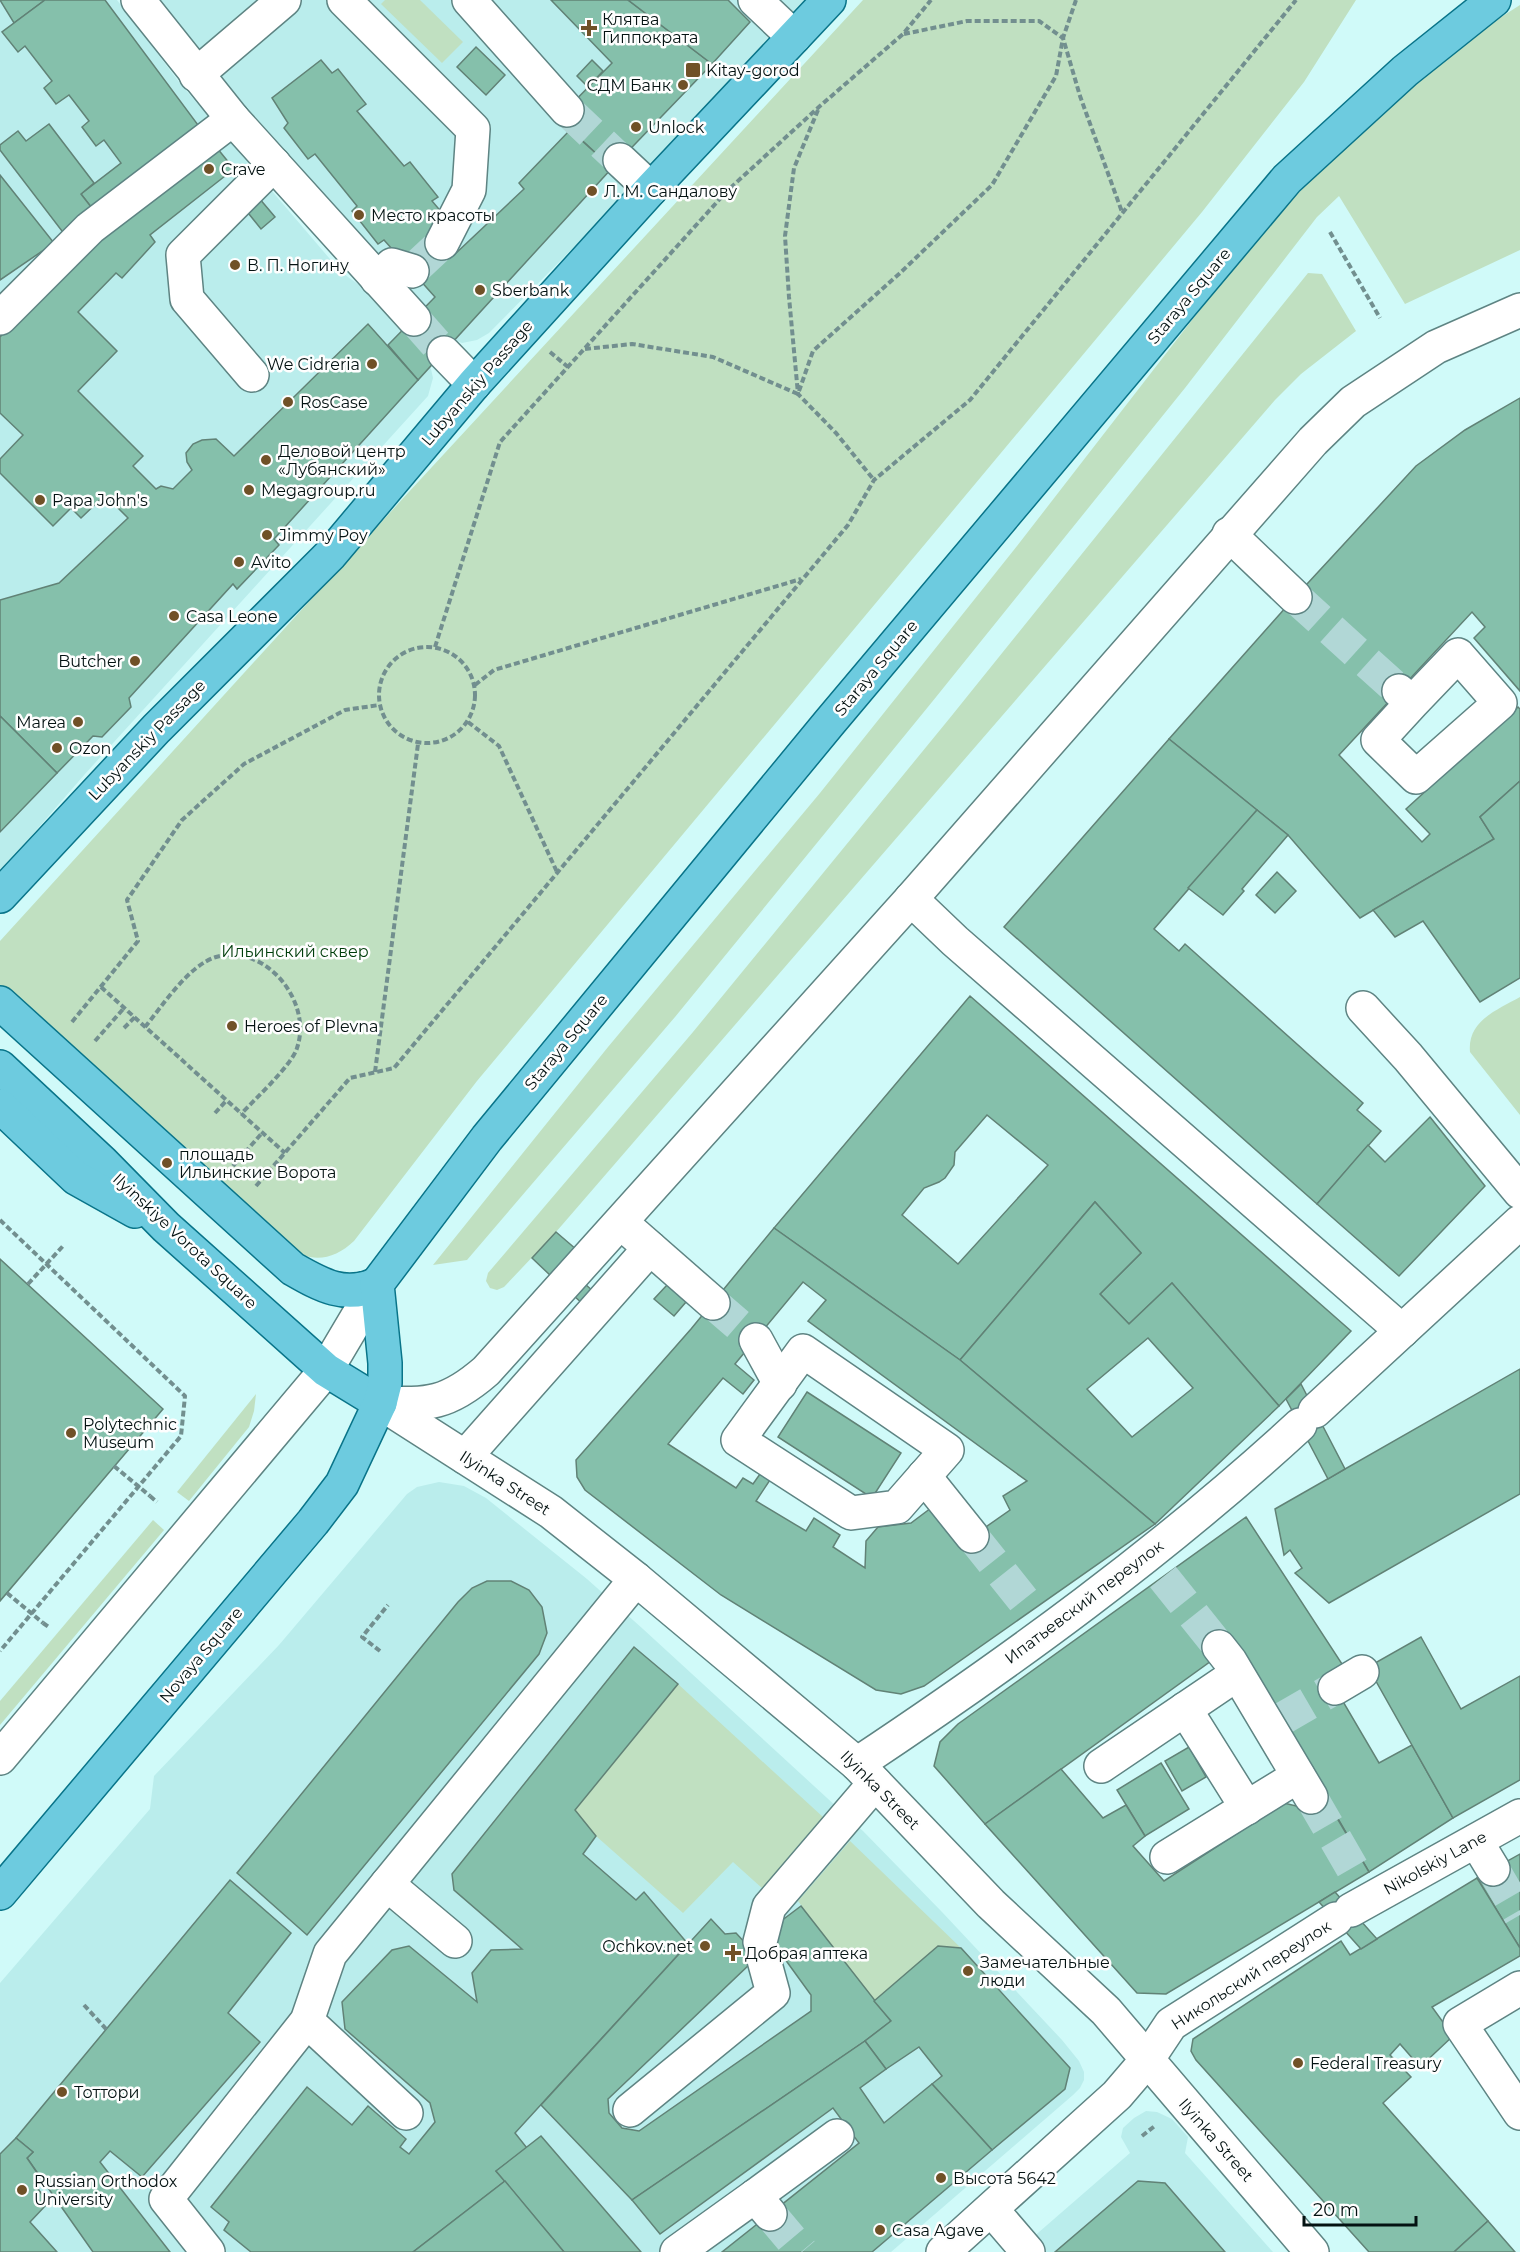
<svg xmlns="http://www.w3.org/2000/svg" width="1520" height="2252" viewBox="0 0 1520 2252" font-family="Montserrat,sans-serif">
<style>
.built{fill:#baedec}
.green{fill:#c0e0c1}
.building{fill:#85c0ab;stroke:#618276;stroke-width:1.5;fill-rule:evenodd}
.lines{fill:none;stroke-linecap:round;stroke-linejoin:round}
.minor-tunnel{stroke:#b1d7d6;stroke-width:33;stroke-dasharray:33 16;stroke-linecap:butt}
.minor-casing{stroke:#5e8483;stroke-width:36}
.major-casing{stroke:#097489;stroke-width:36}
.path{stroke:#728f8f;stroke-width:4;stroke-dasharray:6 3;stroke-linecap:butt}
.minor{stroke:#fff;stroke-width:33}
.major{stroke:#6dcbdf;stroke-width:33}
.path-bridge{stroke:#728f8f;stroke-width:4;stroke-dasharray:6 3;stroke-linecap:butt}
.poi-dot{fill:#705127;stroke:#fefefe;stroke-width:2}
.labels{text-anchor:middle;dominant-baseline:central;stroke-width:5;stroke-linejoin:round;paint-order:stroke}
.poi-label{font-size:16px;fill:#041212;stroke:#fefefe;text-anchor:start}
.street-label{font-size:16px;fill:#041212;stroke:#fefefe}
.park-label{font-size:16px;fill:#003d0b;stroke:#fefefe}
</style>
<rect width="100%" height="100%" fill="#d0faf9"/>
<g class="built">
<path d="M 0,0 L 117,0 L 179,82 L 341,272 L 362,287 L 425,359 L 431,369 L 433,378 L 428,396 L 85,774 L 0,872 Z"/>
<path d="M 158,0 L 816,0 L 816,2 L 489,333 L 477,340 L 462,343 L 448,337 L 209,64 Z"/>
<path d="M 439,1482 L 464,1486 L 486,1498 L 587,1579 L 643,1629 L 863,1831 L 942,1912 L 1062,2040 L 1079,2061 L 1084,2072 L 1084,2080 L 1080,2088 L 1073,2095 L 891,2252 L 0,2252 L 0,1983 L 150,1809 L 154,1776 L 279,1645 L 407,1494 L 417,1487 Z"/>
<path d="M 1146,2111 L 1157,2112 L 1172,2119 L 1188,2137 L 1185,2153 L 1273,2252 L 1016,2252 L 1130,2153 L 1121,2137 L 1123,2128 L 1134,2118 Z"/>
</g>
<g class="green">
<path d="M 385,0 L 420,0 L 463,42 L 442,63 L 381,4 Z"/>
<path d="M 863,0 L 1356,0 L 1304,82 L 1202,212 L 477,1081 L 354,1241 C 334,1260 311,1264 288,1247 L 0,985 L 0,941 L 407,494 Z"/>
<path d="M 1520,5 L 1520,250 L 1405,304 L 1339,196 L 1317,217 L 1185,388 L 932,702 L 675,1017 L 467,1260 L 433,1265 L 608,1047 L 820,793 L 1017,546 L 1264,227 L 1371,121 L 1473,35 Z"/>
<path d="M 1308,273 L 1322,274 L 1356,331 L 1301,374 L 1275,400 L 556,1232 L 504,1287 L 497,1290 L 490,1288 L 486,1281 L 488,1273 L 693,1032 L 949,719 Z"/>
<path d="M 1520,997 L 1520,1115 L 1470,1052 C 1467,1021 1497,1010 1520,997 Z"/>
<path d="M 256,1394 L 254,1411 L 249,1427 L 189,1501 L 177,1492 Z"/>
<path d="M 153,1520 L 164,1530 L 0,1725 L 0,1701 Z"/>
<path d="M 678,1684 L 823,1817 L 763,1889 L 733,1862 L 683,1913 L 596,1836 L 575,1810 Z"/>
<path d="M 850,1841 L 961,1948 L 938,1946 L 874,2001 L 798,1901 Z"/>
</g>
<g class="building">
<path d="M 0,0 L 45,0 L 14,23 Z"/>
<path d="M 45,0 L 105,0 L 201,129 L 95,212 L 81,194 L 121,163 L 104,140 L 96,146 L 82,127 L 89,121 L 69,95 L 56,104 L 44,88 L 52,81 L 25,46 L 18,52 L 2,32 Z"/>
<path d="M 551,0 L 628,0 L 712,64 L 612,168 L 558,118 L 612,63 Z"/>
<path d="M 628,0 L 728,0 L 750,22 L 712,64 Z"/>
<path d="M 476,47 L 505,75 L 486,95 L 457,67 Z"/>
<path d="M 321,60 L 332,73 L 338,69 L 366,104 L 357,111 L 404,166 L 410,162 L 438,197 L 432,201 L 449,221 L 435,235 L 454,255 L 524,189 L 519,183 L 570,130 L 612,168 L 418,380 L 388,345 L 435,297 L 384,240 L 378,244 L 352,211 L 357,206 L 315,154 L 308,159 L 284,128 L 288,123 L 272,98 Z"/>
<path d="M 592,60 L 603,71 L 588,87 L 577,76 Z"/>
<path d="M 49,124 L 94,183 L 81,194 L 95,212 L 65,235 L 0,150 L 0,145 L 18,131 L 26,141 Z"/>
<path d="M 217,148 L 234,169 L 150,235 L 155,242 L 122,278 L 116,273 L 78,312 L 117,351 L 78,391 L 143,456 L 133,466 L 156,489 L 161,486 L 173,489 L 192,470 L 187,462 L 186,453 L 193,444 L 202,440 L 216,439 L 234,456 L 368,324 L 418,380 L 274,539 L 279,545 L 237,589 L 233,584 L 129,698 L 131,707 L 102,737 L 93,736 L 57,773 L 0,716 L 0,600 L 59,583 L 128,518 L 105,495 L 81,518 L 71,508 L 53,526 L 0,473 L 0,459 L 23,435 L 0,413 L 0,337 L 99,235 Z"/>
<path d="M 0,175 L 54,243 L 0,280 Z"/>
<path d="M 259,198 L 275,217 L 261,229 L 245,209 Z"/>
<path d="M 1520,398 L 1520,691 L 1474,638 L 1485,627 L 1472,612 L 1339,755 L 1422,842 L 1430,834 L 1406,809 L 1518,707 L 1520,709 L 1520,781 L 1480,817 L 1494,839 L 1360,918 L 1288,835 L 1169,739 L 1295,597 L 1416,466 L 1465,430 Z"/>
<path d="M 0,716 L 57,773 L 0,832 Z"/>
<path d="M 1169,739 L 1257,810 L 1154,929 L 1179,951 L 1185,944 L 1363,1103 L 1357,1110 L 1381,1131 L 1317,1204 L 1004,927 Z"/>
<path d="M 1520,781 L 1520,978 L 1480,1002 L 1423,921 L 1395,937 L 1373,910 L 1494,839 L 1480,817 Z"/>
<path d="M 1257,810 L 1288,835 L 1242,889 L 1244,891 L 1223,915 L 1188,888 Z"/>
<path d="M 1277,872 L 1296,891 L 1275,913 L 1256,895 Z"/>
<path d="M 970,996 L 1351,1331 L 1279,1406 L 1172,1283 L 1129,1324 L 1100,1294 L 1141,1253 L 1095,1202 L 960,1360 L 774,1228 ZM 987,1115 L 1048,1165 L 958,1264 L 902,1215 L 924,1188 L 939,1182 L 945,1178 L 954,1165 L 955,1152 Z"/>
<path d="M 1430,1117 L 1485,1186 L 1399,1276 L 1317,1204 L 1368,1145 L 1385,1162 Z"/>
<path d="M 1095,1202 L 1141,1253 L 1100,1294 L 1129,1324 L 1172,1283 L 1279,1406 L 1155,1524 L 960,1360 ZM 1148,1338 L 1193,1388 L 1132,1437 L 1087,1389 Z"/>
<path d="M 774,1228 L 960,1360 L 1155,1524 L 924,1686 L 901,1694 L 876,1690 L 721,1595 L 585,1490 L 577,1477 L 576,1460 L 691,1329 ZM 803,1282 L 826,1300 L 808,1321 L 1027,1481 L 1003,1496 L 1010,1510 L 963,1543 L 935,1505 L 911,1523 L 878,1527 L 866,1541 L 865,1568 L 833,1547 L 840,1535 L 814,1518 L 806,1531 L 756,1501 L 770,1480 L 760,1474 L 753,1484 L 743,1478 L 736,1488 L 668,1444 L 723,1378 L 743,1394 L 754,1380 L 735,1364 Z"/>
<path d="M 556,1232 L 577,1250 L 552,1277 L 532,1258 Z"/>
<path d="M 0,1259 L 163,1409 L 0,1601 Z"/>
<path d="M 585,1284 L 594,1292 L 583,1304 L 574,1296 Z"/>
<path d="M 667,1285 L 686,1302 L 674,1316 L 654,1299 Z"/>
<path d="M 1520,1369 L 1520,1494 L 1329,1603 L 1295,1573 L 1302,1568 L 1290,1550 L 1284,1555 L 1275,1509 Z"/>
<path d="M 1301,1384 L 1345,1469 L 1328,1479 L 1286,1399 Z"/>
<path d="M 807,1392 L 901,1453 L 872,1498 L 778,1437 Z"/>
<path d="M 1246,1517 L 1344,1667 L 1335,1688 L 1379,1763 L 1412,1745 L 1453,1818 L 1369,1872 L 1233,1638 L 1207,1654 L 1211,1661 L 985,1824 L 934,1766 L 940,1742 L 958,1724 Z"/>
<path d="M 487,1581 L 511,1581 L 529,1590 L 542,1607 L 547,1633 L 539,1654 L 307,1935 L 237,1873 L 458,1602 L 472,1588 Z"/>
<path d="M 1421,1637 L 1461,1709 L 1520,1676 L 1520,1780 L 1453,1818 L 1368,1667 Z"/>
<path d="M 634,1647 L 678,1684 L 575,1810 L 596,1836 L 583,1854 L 636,1900 L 644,1892 L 688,1944 L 515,2133 L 527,2148 L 496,2171 L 505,2181 L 413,2252 L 251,2252 L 224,2230 L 229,2222 L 211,2207 L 307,2087 L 352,2125 L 368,2106 L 406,2139 L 400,2147 L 409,2154 L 435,2122 L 430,2103 L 345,2029 L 342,2002 L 392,1950 L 409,1946 L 477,2002 L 472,1973 L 491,1950 L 522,1949 L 454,1890 L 452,1874 Z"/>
<path d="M 1189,1747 L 1206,1777 L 1182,1791 L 1165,1761 Z"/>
<path d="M 1161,1763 L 1189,1809 L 1145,1836 L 1117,1790 Z"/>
<path d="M 1061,1769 L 1103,1818 L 1126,1805 L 1145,1836 L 1133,1846 L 1164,1881 L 1284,1803 L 1296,1806 L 1321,1791 L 1369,1872 L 1166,1994 L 1137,1993 L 985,1824 Z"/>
<path d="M 1520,1854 L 1520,1948 L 1477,1878 Z"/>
<path d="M 1477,1878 L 1520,1948 L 1520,1956 L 1432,2007 L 1453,2036 L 1420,2067 L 1400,2044 L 1390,2055 L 1411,2077 L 1383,2103 L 1488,2221 L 1454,2252 L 1369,2252 L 1196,2060 L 1191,2051 L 1193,2039 L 1341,1941 L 1350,1955 Z"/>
<path d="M 230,1880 L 291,1933 L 228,2013 L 260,2042 L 142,2177 L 110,2151 L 100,2162 L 170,2252 L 93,2252 L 27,2158 L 33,2152 L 16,2138 Z"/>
<path d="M 1335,1892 L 1377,1939 L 1361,1949 L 1319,1902 Z"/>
<path d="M 801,1906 L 891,2021 L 865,2041 L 632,2200 L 541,2105 L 711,1919 L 725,1934 L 736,1933 L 748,1946 ZM 782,1955 L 811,1995 L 811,2011 L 639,2131 L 622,2128 L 609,2113 L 608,2099 L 750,1964 Z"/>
<path d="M 938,1946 L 961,1948 L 1070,2068 L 1065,2089 L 992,2150 L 932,2084 L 942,2076 L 919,2047 L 886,2069 L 865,2041 L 891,2021 L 874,2001 Z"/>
<path d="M 865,2041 L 886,2069 L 860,2088 L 884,2123 L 932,2084 L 992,2150 L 872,2252 L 722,2252 L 859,2143 L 833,2108 L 660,2234 L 632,2200 Z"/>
<path d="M 541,2136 L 641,2252 L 564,2252 L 496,2171 Z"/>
<path d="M 16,2138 L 33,2152 L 27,2158 L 40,2177 L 34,2183 L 48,2203 L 30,2222 L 57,2252 L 0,2252 L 0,2154 Z"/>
<path d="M 505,2181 L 564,2252 L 413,2252 Z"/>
<path d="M 1138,2181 L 1165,2183 L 1225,2252 L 1055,2252 Z"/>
<path d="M 1488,2221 L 1515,2252 L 1454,2252 Z"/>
</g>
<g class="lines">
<g class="minor-tunnel">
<path d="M 567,110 L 620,160"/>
<path d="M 412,271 L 442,243"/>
<path d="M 414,319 L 444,353"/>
<path d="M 1295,597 L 1399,691"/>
<path d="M 713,1303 L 756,1340"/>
<path d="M 972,1536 L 1032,1611"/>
<path d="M 1163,1577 L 1219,1647"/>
<path d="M 1280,1720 L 1335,1688"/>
<path d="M 1311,1797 L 1358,1878"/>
<path d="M 1493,1869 L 1520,1915"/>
<path d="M 770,2214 L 802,2252"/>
</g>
<defs>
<g id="minor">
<path d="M 138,0 L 233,119 L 414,319"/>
<path d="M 344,0 L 473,129 L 469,190 L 442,243"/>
<path d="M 469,0 L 567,110"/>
<path d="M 755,0 L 794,37"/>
<path d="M 196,75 L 284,0"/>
<path d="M 620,160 L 651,189"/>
<path d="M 377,279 L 392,265 L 412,271"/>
<path d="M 0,318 L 90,228 L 233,119"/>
<path d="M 444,353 L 474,384"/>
<path d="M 252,375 L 187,299 L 183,255 L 274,164"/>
<path d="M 1229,534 L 1295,597"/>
<path d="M 1399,691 L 1412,703 L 1458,655 L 1500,703 L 1416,777 L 1378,740 L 1412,703"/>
<path d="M 911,899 L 955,941 L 1402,1331"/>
<path d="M 1363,1008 L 1408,1057 L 1520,1192"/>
<path d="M 633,1233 L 713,1303"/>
<path d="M 756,1340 L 780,1384"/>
<path d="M 803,1351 L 947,1450 L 897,1507 L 851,1513 L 738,1440 Z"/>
<path d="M 380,1403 C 429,1405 448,1404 486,1371 L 911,899 L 1313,441 L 1353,402 L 1436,347 L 1520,310"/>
<path d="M 382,1404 L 551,1512 L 636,1579 L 857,1764 L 991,1904 L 1106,2011 L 1312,2252"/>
<path d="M 1315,1411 L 1520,1222"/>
<path d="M 465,1457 L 650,1248"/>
<path d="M 924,1476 L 972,1536"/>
<path d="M 1219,1647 L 1230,1661 L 1311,1797"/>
<path d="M 1335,1688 L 1362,1672"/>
<path d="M 1185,1709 L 1247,1808"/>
<path d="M 0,1758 L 326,1370 L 377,1284"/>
<path d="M 857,1764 C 1012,1661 1163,1551 1300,1425"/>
<path d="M 1101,1766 L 1237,1674"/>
<path d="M 1476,1841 L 1493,1869"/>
<path d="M 1167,1857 L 1298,1776"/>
<path d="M 387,1884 L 455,1941"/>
<path d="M 1351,1910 L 1520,1816"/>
<path d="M 760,1942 L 769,1907 L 875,1783"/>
<path d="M 1520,1988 L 1460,2024 L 1520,2113"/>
<path d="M 307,2021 L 406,2113"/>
<path d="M 630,2110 L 773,1993 L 764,1960"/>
<path d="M 755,2196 L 837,2136"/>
<path d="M 992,2210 L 1028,2252"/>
<path d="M 208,2252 L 166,2199 L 307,2021 L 330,1954 L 636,1579"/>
<path d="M 677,2252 L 755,2196 L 770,2214"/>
<path d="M 943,2252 L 1117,2095 L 1147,2060 L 1171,2024 L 1336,1919"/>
</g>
<g id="major">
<path d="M 0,896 L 156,729 L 331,554 L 474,384 L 651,189 L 829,0"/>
<path d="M 0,1003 L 293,1269 C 321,1285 345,1299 377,1284"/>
<path d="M 0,1067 L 102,1162 L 166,1227 L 326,1370 L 380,1403"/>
<path d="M 0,1106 L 76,1178 L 135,1211"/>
<path d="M 0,1893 L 313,1522 L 342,1484 L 380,1403 L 385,1383 L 385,1363 L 377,1284 L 487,1138 L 829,723 L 1287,179 L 1405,71 L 1494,0"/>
</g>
</defs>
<use href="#minor" class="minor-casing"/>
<use href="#major" class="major-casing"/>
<g class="path">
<path d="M 904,34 L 967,21 L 1039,21 L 1063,38 L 1080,96 L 1122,212"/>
<path d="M 818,110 L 794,168 L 785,236 L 789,297 L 798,394 L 836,433 L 874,480"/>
<path d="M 1330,232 L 1380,318"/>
<path d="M 585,349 L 632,344 L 713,357 L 798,394 L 813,351 L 899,274 L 992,185 L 1056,76 L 1063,38 L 1076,0"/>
<path d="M 550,352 L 568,367"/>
<circle cx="427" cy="695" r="48"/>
<path d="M 435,647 L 500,442 L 727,191 L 820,106 L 903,34 L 931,0"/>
<path d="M 475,685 L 494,670 L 801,579"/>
<path d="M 468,722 L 499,746 L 557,872"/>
<path d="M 101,987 L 285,1153"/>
<path d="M 72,1022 L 138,941 L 127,900 L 182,820 L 244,764 L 345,710 L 379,705"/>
<path d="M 145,1027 C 163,1005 189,965 216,957 C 266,943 313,1002 297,1048 C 292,1065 255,1099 241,1114"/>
<path d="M 124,1028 L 135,1017"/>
<path d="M 95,1041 L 124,1008"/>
<path d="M 375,1072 L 418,744"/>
<path d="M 215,1113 L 226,1101"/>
<path d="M 233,1166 L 262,1133"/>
<path d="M 256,1186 L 350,1078 L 394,1068 L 848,525 L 874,480 L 970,400 L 1296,0"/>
<path d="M 0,1220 L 185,1396 L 181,1436 L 0,1651"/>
<path d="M 150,1496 L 157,1502"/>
<path d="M 43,1623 L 50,1628"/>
<path d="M 380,1651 L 362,1637 L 388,1605"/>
<path d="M 84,2005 L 107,2030"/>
<path d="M 1142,2136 L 1156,2125"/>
</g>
<use href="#minor" class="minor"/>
<use href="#major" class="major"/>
<g class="path-bridge">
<path d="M 28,1284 L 63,1246"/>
<path d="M 114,1466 L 150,1496"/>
<path d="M 7,1593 L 43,1623"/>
</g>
</g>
<g class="poi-dot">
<path d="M586 19h6v6h6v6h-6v6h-6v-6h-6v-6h6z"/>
<rect x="685" y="62" width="16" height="16" rx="3"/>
<circle cx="683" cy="85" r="6"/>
<circle cx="636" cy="127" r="6"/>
<circle cx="209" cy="169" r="6"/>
<circle cx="592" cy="191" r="6"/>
<circle cx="359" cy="215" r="6"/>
<circle cx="235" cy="265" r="6"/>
<circle cx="480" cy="290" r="6"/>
<circle cx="372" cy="364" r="6"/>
<circle cx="288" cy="402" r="6"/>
<circle cx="266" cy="460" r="6"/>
<circle cx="249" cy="490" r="6"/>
<circle cx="40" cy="500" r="6"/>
<circle cx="267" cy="535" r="6"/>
<circle cx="239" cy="562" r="6"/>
<circle cx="174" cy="616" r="6"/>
<circle cx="135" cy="661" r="6"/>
<circle cx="78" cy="722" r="6"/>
<circle cx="57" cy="748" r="6"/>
<circle cx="232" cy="1026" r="6"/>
<circle cx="167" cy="1163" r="6"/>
<circle cx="71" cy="1433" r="6"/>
<circle cx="705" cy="1946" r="6"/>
<path d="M730 1944h6v6h6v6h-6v6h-6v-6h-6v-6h6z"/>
<circle cx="968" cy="1971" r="6"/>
<circle cx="1298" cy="2063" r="6"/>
<circle cx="62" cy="2092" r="6"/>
<circle cx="941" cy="2178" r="6"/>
<circle cx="22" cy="2190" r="6"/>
<circle cx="880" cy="2230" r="6"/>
</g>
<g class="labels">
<g class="poi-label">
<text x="602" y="19">Клятва<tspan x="602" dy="18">Гиппократа</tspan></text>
<text x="706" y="70">Kitay-gorod</text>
<text x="671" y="85" text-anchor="end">СДМ Банк</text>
<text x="648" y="127">Unlock</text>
<text x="221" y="169">Crave</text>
<text x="604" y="191">Л. М. Сандалову</text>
<text x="371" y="215">Место красоты</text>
<text x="247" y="265">В. П. Ногину</text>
<text x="492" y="290">Sberbank</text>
<text x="360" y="364" text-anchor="end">We Cidreria</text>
<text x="300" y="402">RosCase</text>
<text x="278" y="451">Деловой центр<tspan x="278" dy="18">«Лубянский»</tspan></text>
<text x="261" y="490">Megagroup.ru</text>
<text x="52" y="500">Papa John's</text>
<text x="279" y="535">Jimmy Poy</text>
<text x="251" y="562">Avito</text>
<text x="186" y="616">Casa Leone</text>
<text x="123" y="661" text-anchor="end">Butcher</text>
<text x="66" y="722" text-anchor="end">Marea</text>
<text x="69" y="748">Ozon</text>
<text x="244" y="1026">Heroes of Plevna</text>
<text x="179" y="1154">площадь<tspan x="179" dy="18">Ильинские Ворота</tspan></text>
<text x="83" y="1424">Polytechnic<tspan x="83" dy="18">Museum</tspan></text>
<text x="693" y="1946" text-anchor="end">Ochkov.net</text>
<text x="745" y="1953">Добрая аптека</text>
<text x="980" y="1962">Замечательные<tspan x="980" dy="18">люди</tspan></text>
<text x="1310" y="2063">Federal Treasury</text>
<text x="74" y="2092">Тоттори</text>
<text x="953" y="2178">Высота 5642</text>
<text x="34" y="2181">Russian Orthodox<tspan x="34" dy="18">University</tspan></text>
<text x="892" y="2230">Casa Agave</text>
</g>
<g class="street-label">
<text transform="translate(1189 296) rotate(-50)">Staraya Square</text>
<text transform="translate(477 383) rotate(-49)">Lubyanskiy Passage</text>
<text transform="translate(876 668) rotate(-50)">Staraya Square</text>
<text transform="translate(147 740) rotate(-46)">Lubyanskiy Passage</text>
<text transform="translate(566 1042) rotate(-50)">Staraya Square</text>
<text transform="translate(185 1241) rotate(43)">Ilyinskiye Vorota Square</text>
<text transform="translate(505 1483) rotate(33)">Ilyinka Street</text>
<text transform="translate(1084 1602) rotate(-37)">Ипатьевский переулок</text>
<text transform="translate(201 1655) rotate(-50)">Novaya Square</text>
<text transform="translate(880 1790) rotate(45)">Ilyinka Street</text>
<text transform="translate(1435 1863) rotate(-29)">Nikolskiy Lane</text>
<text transform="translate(1251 1975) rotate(-33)">Никольский переулок</text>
<text transform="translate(1216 2140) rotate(49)">Ilyinka Street</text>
</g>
<g class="park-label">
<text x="295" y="951">Ильинский сквер</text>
</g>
</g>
<path d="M1304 2216v9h112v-9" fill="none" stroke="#041212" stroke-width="3"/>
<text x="1313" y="2216" font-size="18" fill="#041212" stroke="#fefefe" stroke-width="4.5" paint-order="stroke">20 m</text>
</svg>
